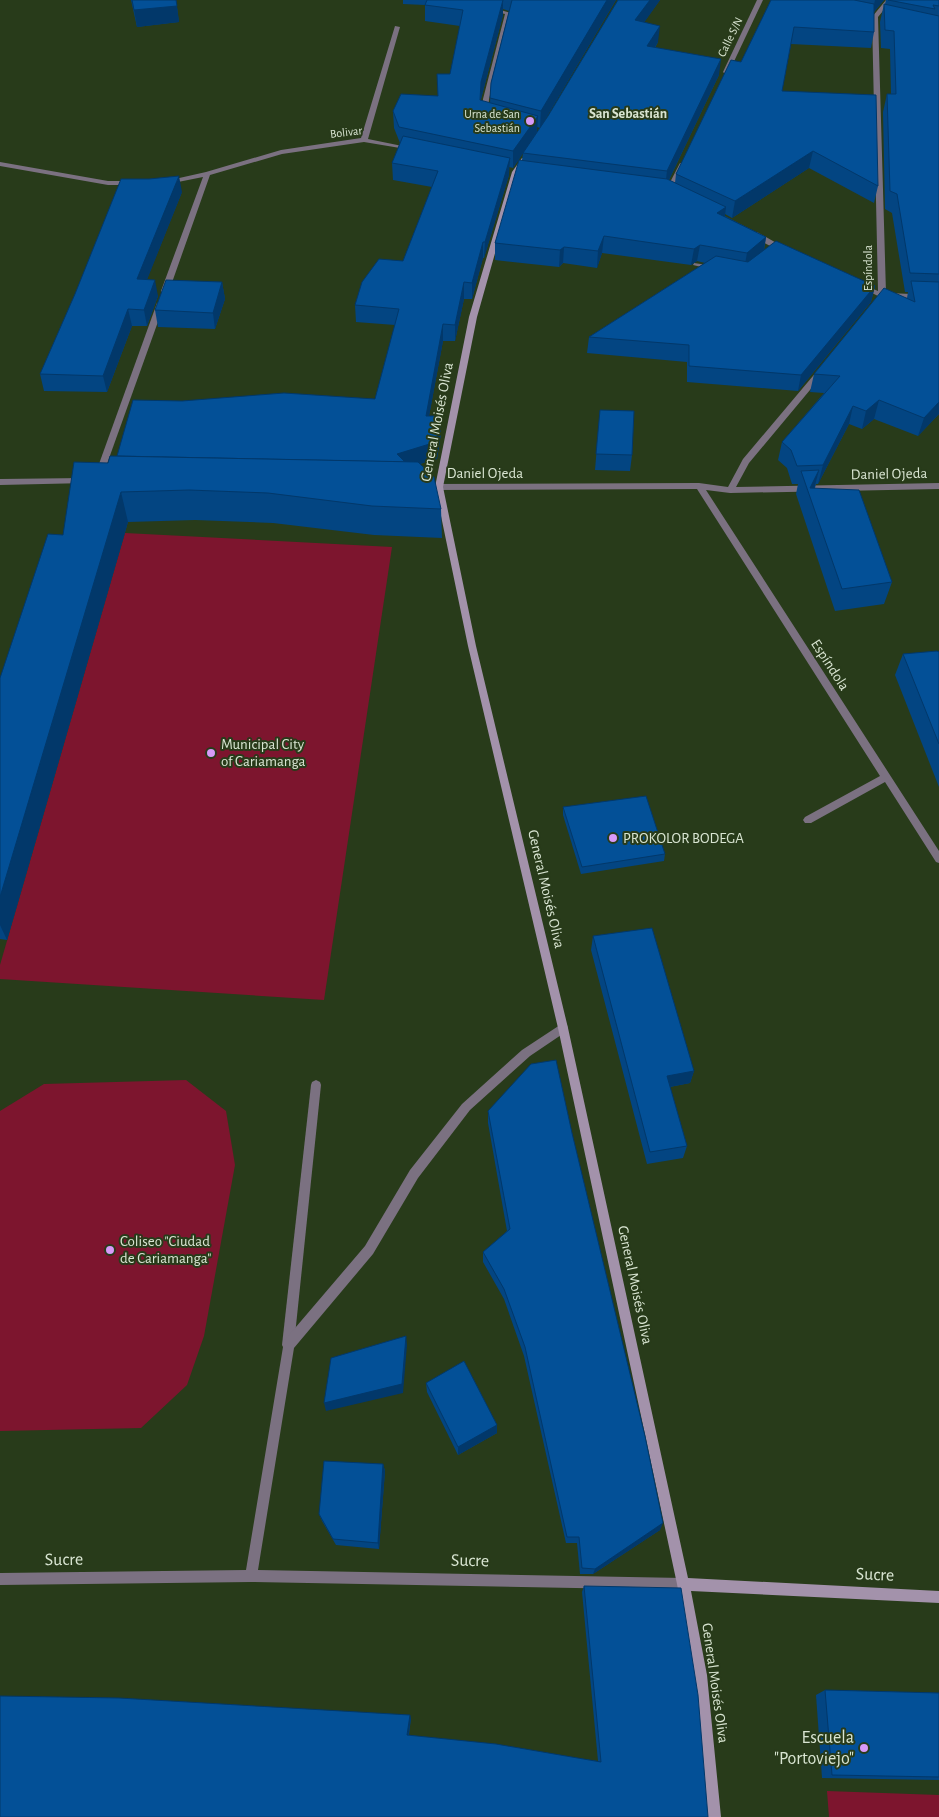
<svg xmlns="http://www.w3.org/2000/svg" width="939" height="1817" viewBox="0 0 939 1817" font-family="'Alegreya Sans',sans-serif">
<style>
.green{fill:#7d152e}
.lines{fill:none;stroke-linecap:round;stroke-linejoin:round}
.service{fill:#7b7181;fill-rule:evenodd}
.minor{fill:#7b7181;fill-rule:evenodd}
.secondary{fill:#a392ab;fill-rule:evenodd}
.wall{fill:#034582;fill-rule:evenodd}
.shaded-wall{fill:#02386a}
.building{fill:#035097;stroke:#02386a}
.poi-dot{fill:#d89af8;stroke:#283b1a;stroke-width:2}
.labels{text-anchor:middle;dominant-baseline:central;stroke-width:4;stroke-linejoin:round;paint-order:stroke}
.far-street-label{font-size:12px;fill:#d9e5d2;stroke:#283b1a}
.far-poi-label{font-size:12px;fill:#d9e5d2;stroke:#283b1a;text-anchor:end}
.far-neighbourhood-label{font-size:14px;font-weight:bold;fill:#d9e5d2;stroke:#283b1a}
.street-label{font-size:15px;fill:#d9e5d2;stroke:#283b1a}
.poi-label{font-size:15px;fill:#d9e5d2;stroke:#283b1a;text-anchor:start}
.near-street-label{font-size:18px;fill:#d9e5d2;stroke:#283b1a}
.near-poi-label{font-size:18px;fill:#d9e5d2;stroke:#283b1a;text-anchor:end}
</style>
<rect width="100%" height="100%" fill="#283b1a"/>
<g class="green">
<path d="M 125,533 L 392,547 L 324,1000 L 0,979 L 0,965 Z"/>
<path d="M 186,1080 L 226,1111 L 235,1165 L 204,1336 L 187,1385 L 141,1428 L 0,1431 L 0,1111 L 44,1084 Z"/>
<path d="M 827,1791 L 939,1795 L 939,1817 L 829,1817 Z"/>
</g>
<g class="lines">
<path class="service" d="M 316,1080 L 320,1082 L 321,1085 L 294,1345 L 292,1349 L 288,1351 L 284,1349 L 282,1345 L 311,1085 L 312,1082 Z"/>
<g class="minor">
<path d="M 757,0 L 763,0 L 729,72 L 724,73 L 723,72 Z"/>
<path d="M 886,0 L 892,0 L 878,17 L 886,293 L 939,295 L 939,299 L 884,297 L 882,302 L 879,302 L 875,300 L 878,296 L 858,286 L 862,284 L 878,291 L 872,17 Z"/>
<path d="M 490,7 L 511,13 L 489,99 L 488,114 L 485,116 L 482,114 L 483,99 L 505,14 L 488,10 L 488,8 Z"/>
<path d="M 395,26 L 400,27 L 368,139 L 412,148 L 412,150 L 364,142 L 282,154 L 210,175 L 169,291 L 168,293 L 162,293 L 161,291 L 203,177 L 168,184 L 165,182 L 166,181 L 206,172 L 281,150 L 361,138 Z"/>
<path d="M 0,162 L 108,181 L 134,181 L 137,183 L 134,185 L 108,185 L 0,166 Z"/>
<path d="M 680,163 L 685,164 L 671,192 L 666,193 L 665,192 Z"/>
<path d="M 751,232 L 757,232 L 787,249 L 780,251 L 751,236 Z"/>
<path d="M 694,263 L 714,266 L 718,268 L 714,270 L 693,265 Z"/>
<path d="M 157,303 L 160,303 L 164,305 L 103,475 L 102,477 L 96,477 L 95,475 Z"/>
<path d="M 818,370 L 824,370 L 825,372 L 749,463 L 736,487 L 939,483 L 939,489 L 730,493 L 706,490 L 939,851 L 939,863 L 936,862 L 885,782 L 811,823 L 805,823 L 803,820 L 805,817 L 880,776 L 697,489 L 431,490 L 427,487 L 431,484 L 699,483 L 728,487 L 743,459 Z"/>
<path d="M 84,478 L 87,479 L 87,483 L 0,485 L 0,479 Z"/>
<path d="M 563,1023 L 567,1025 L 568,1028 L 567,1031 L 530,1056 L 470,1110 L 418,1178 L 373,1254 L 294,1348 L 258,1570 L 683,1578 L 688,1579 L 689,1584 L 688,1589 L 683,1590 L 251,1582 L 0,1585 L 0,1573 L 246,1570 L 284,1341 L 365,1246 L 410,1170 L 462,1104 L 522,1050 Z"/>
</g>
<path class="secondary" d="M 522,158 L 527,159 L 518,172 L 477,317 L 443,487 L 476,646 L 568,1028 L 688,1578 L 939,1591 L 939,1603 L 691,1591 L 707,1675 L 721,1817 L 707,1817 L 693,1675 L 677,1584 L 558,1028 L 468,646 L 435,487 L 469,317 L 512,172 Z"/>
</g>
<g class="wall">
<path d="M 131,0 L 176,0 L 179,22 L 137,27 Z"/>
<path d="M 403,0 L 616,0 L 540,128 L 537,127 L 537,132 L 548,116 L 618,0 L 660,0 L 644,22 L 658,42 L 655,48 L 719,75 L 669,180 L 675,183 L 676,174 L 741,62 L 771,0 L 884,0 L 874,12 L 874,32 L 871,48 L 791,44 L 782,91 L 878,186 L 874,203 L 809,168 L 732,218 L 725,214 L 725,216 L 766,237 L 764,251 L 875,286 L 871,302 L 798,391 L 687,382 L 687,362 L 587,353 L 589,337 L 705,263 L 697,261 L 691,265 L 602,253 L 597,268 L 563,263 L 559,267 L 495,260 L 495,243 L 522,160 L 523,153 L 513,168 L 509,167 L 509,175 L 484,258 L 483,258 L 472,299 L 464,299 L 455,341 L 443,341 L 429,416 L 441,416 L 441,433 L 437,459 L 420,464 L 441,509 L 442,538 L 374,535 L 273,523 L 195,520 L 128,522 L 7,940 L 0,939 L 0,678 L 63,535 L 108,463 L 117,456 L 182,401 L 375,399 L 395,325 L 356,322 L 355,305 L 403,261 L 432,187 L 393,180 L 392,163 L 400,143 L 394,128 L 393,111 L 438,96 L 450,74 L 460,26 L 425,21 L 425,5 L 403,4 ZM 503,9 L 509,11 L 491,83 L 490,103 L 481,101 L 481,99 L 503,15 Z"/>
<path d="M 886,0 L 939,0 L 939,414 L 918,436 L 874,419 L 862,429 L 849,424 L 818,484 L 816,484 L 815,488 L 892,582 L 884,604 L 835,611 L 796,494 L 798,484 L 792,484 L 787,468 L 778,460 L 782,442 L 824,393 L 810,392 L 814,374 L 907,298 L 908,292 L 905,292 L 892,213 L 885,209 L 883,112 L 887,94 L 891,94 L 890,49 L 881,48 L 880,22 L 884,4 L 885,4 Z"/>
<path d="M 182,192 L 147,279 L 158,296 L 147,326 L 132,326 L 107,392 L 44,391 L 40,374 Z"/>
<path d="M 222,282 L 225,299 L 215,329 L 158,327 L 155,310 Z"/>
<path d="M 600,410 L 632,455 L 630,471 L 595,470 Z"/>
<path d="M 939,652 L 939,787 L 895,675 L 903,654 Z"/>
<path d="M 563,807 L 665,854 L 664,861 L 581,874 L 563,815 Z"/>
<path d="M 593,936 L 694,1071 L 690,1083 L 670,1087 L 687,1146 L 683,1158 L 647,1164 L 591,950 Z"/>
<path d="M 488,1111 L 572,1133 L 660,1530 L 593,1574 L 580,1574 L 577,1543 L 566,1543 L 524,1356 L 504,1299 L 483,1262 L 483,1252 L 507,1231 L 488,1123 Z"/>
<path d="M 426,1383 L 497,1425 L 497,1433 L 458,1455 L 427,1392 Z"/>
<path d="M 383,1464 L 385,1471 L 379,1549 L 336,1545 L 322,1521 L 319,1514 Z"/>
<path d="M 584,1586 L 708,1817 L 0,1817 L 411,1718 L 409,1735 L 598,1761 L 582,1592 Z"/>
<path d="M 825,1690 L 939,1693 L 939,1780 L 822,1778 L 816,1695 Z"/>
</g>
<g class="shaded-wall">
<path d="M 503,0 L 503,15 L 481,99 L 480,117 L 481,82 Z"/>
<path d="M 607,0 L 616,0 L 540,128 L 541,111 Z"/>
<path d="M 650,0 L 660,0 L 634,37 L 635,20 Z"/>
<path d="M 875,0 L 884,0 L 872,14 Z"/>
<path d="M 177,6 L 179,22 L 137,27 L 134,10 Z"/>
<path d="M 660,26 L 658,42 L 645,63 L 647,46 Z"/>
<path d="M 721,59 L 719,75 L 665,188 L 667,171 Z"/>
<path d="M 538,116 L 537,133 L 513,168 L 513,151 Z"/>
<path d="M 813,151 L 809,168 L 732,218 L 735,201 Z"/>
<path d="M 510,158 L 509,175 L 484,258 L 485,242 Z"/>
<path d="M 179,176 L 182,192 L 141,295 L 137,279 Z"/>
<path d="M 726,207 L 724,224 L 717,213 Z"/>
<path d="M 604,236 L 602,253 L 597,268 L 598,251 Z"/>
<path d="M 766,237 L 763,254 L 744,270 L 747,253 Z"/>
<path d="M 483,242 L 483,258 L 472,299 L 472,283 Z"/>
<path d="M 700,245 L 697,261 L 691,265 L 694,249 Z"/>
<path d="M 564,247 L 563,263 L 559,267 L 560,250 Z"/>
<path d="M 155,280 L 158,296 L 147,326 L 144,310 Z"/>
<path d="M 222,282 L 225,299 L 215,329 L 213,313 Z"/>
<path d="M 464,282 L 464,299 L 455,341 L 455,325 Z"/>
<path d="M 875,286 L 871,302 L 798,391 L 801,375 Z"/>
<path d="M 128,309 L 132,326 L 107,392 L 103,376 Z"/>
<path d="M 443,324 L 443,341 L 426,432 L 426,416 Z"/>
<path d="M 879,400 L 874,419 L 862,429 L 866,411 Z"/>
<path d="M 939,402 L 939,414 L 918,436 L 924,418 Z"/>
<path d="M 853,406 L 849,424 L 818,484 L 823,465 Z"/>
<path d="M 441,416 L 441,433 L 437,459 L 409,467 L 397,454 Z"/>
<path d="M 819,470 L 813,493 L 810,488 Z"/>
<path d="M 121,492 L 128,522 L 7,940 L 0,925 L 0,897 Z"/>
<path d="M 694,1071 L 690,1083 L 664,1088 L 667,1076 Z"/>
<path d="M 406,1336 L 407,1345 L 403,1393 L 326,1411 L 324,1403 Z"/>
<path d="M 497,1425 L 497,1433 L 458,1455 L 458,1447 Z"/>
<path d="M 383,1464 L 385,1471 L 379,1549 L 378,1543 Z"/>
<path d="M 663,1523 L 660,1530 L 593,1574 L 595,1569 Z"/>
<path d="M 410,1715 L 411,1718 L 408,1738 L 407,1735 Z"/>
</g>
<g class="building">
<path d="M 132,0 L 176,0 L 177,6 L 134,10 Z"/>
<path d="M 427,0 L 503,0 L 481,82 L 480,100 L 538,116 L 513,151 L 399,127 L 393,111 L 401,94 L 438,96 L 437,74 L 450,74 L 463,10 L 425,5 Z"/>
<path d="M 512,0 L 607,0 L 541,111 L 490,98 L 491,83 Z"/>
<path d="M 618,0 L 650,0 L 635,20 L 660,26 L 647,46 L 721,59 L 667,171 L 523,153 L 548,116 Z"/>
<path d="M 771,0 L 854,0 L 874,4 L 874,32 L 794,27 L 782,91 L 876,95 L 878,186 L 813,151 L 735,201 L 676,174 L 731,60 L 741,62 Z"/>
<path d="M 888,0 L 939,0 L 939,6 L 933,5 L 935,9 Z"/>
<path d="M 884,4 L 939,16 L 939,274 L 910,273 L 897,194 L 890,191 L 887,94 L 896,94 L 894,31 L 885,30 Z"/>
<path d="M 403,136 L 510,158 L 485,242 L 483,242 L 472,283 L 464,282 L 455,325 L 443,324 L 426,416 L 441,416 L 436,442 L 397,454 L 405,462 L 117,456 L 133,400 L 182,401 L 284,393 L 375,399 L 399,309 L 355,305 L 362,282 L 379,259 L 403,261 L 438,171 L 392,163 Z"/>
<path d="M 519,160 L 667,179 L 726,207 L 717,213 L 766,237 L 747,253 L 700,245 L 694,249 L 604,236 L 598,251 L 564,247 L 560,250 L 495,243 Z"/>
<path d="M 179,176 L 137,279 L 155,280 L 144,310 L 128,309 L 103,376 L 40,374 L 75,294 L 121,179 L 149,179 Z"/>
<path d="M 776,241 L 875,286 L 801,375 L 689,366 L 689,345 L 589,337 L 716,256 L 748,262 Z"/>
<path d="M 166,280 L 222,282 L 213,313 L 155,310 Z"/>
<path d="M 911,281 L 939,282 L 939,402 L 924,418 L 879,400 L 866,411 L 853,406 L 823,465 L 797,466 L 791,450 L 782,442 L 840,376 L 814,374 L 884,288 L 915,302 Z"/>
<path d="M 600,410 L 634,411 L 632,455 L 596,454 Z"/>
<path d="M 110,456 L 418,462 L 434,477 L 441,509 L 372,506 L 268,493 L 189,490 L 121,492 L 0,897 L 0,678 L 48,534 L 63,535 L 74,462 L 108,463 Z"/>
<path d="M 819,470 L 810,488 L 859,490 L 892,582 L 842,589 L 801,471 Z"/>
<path d="M 937,651 L 939,652 L 939,744 L 903,654 Z"/>
<path d="M 646,796 L 665,854 L 582,867 L 563,807 Z"/>
<path d="M 652,928 L 694,1071 L 667,1076 L 687,1146 L 650,1152 L 593,936 Z"/>
<path d="M 556,1060 L 572,1133 L 645,1436 L 663,1523 L 595,1569 L 582,1568 L 579,1537 L 567,1537 L 525,1347 L 504,1289 L 483,1252 L 510,1229 L 488,1111 L 531,1064 Z"/>
<path d="M 406,1336 L 402,1384 L 324,1403 L 331,1358 Z"/>
<path d="M 464,1361 L 497,1425 L 458,1447 L 426,1383 Z"/>
<path d="M 324,1461 L 383,1464 L 378,1543 L 333,1539 L 319,1514 Z"/>
<path d="M 584,1586 L 681,1588 L 698,1695 L 708,1817 L 0,1817 L 0,1696 L 119,1698 L 410,1715 L 407,1735 L 496,1744 L 601,1762 Z"/>
<path d="M 825,1690 L 939,1693 L 939,1777 L 832,1775 Z"/>
</g>
<g class="poi-dot">
<circle cx="530" cy="121" r="5"/>
<circle cx="211" cy="753" r="5"/>
<circle cx="613" cy="838" r="5"/>
<circle cx="110" cy="1250" r="5"/>
<circle cx="864" cy="1748" r="5"/>
</g>
<g class="labels">
<g class="far-street-label">
<text transform="translate(730 37) rotate(-64)">Calle S/N</text>
<text transform="translate(346 132) rotate(-7)">Bolivar</text>
<text transform="translate(868 268) rotate(-90)">Espíndola</text>
</g>
<g class="far-poi-label">
<text x="520" y="114">Urna de San<tspan x="520" dy="14">Sebastián</tspan></text>
</g>
<g class="far-neighbourhood-label">
<text x="628" y="114">San Sebastián</text>
</g>
<g class="street-label">
<text transform="translate(437 422) rotate(-79)">General Moisés Oliva</text>
<text x="485" y="473">Daniel Ojeda</text>
<text transform="translate(889 474) rotate(-1)">Daniel Ojeda</text>
<text transform="translate(830 665) rotate(57)">Espíndola</text>
<text transform="translate(546 889) rotate(77)">General Moisés Oliva</text>
<text transform="translate(635 1285) rotate(78)">General Moisés Oliva</text>
<text transform="translate(715 1683) rotate(82)">General Moisés Oliva</text>
</g>
<g class="poi-label">
<text x="221" y="744">Municipal City<tspan x="221" dy="17">of Cariamanga</tspan></text>
<text x="623" y="838">PROKOLOR BODEGA</text>
<text x="120" y="1241">Coliseo "Ciudad<tspan x="120" dy="17">de Cariamanga"</tspan></text>
</g>
<g class="near-street-label">
<text transform="translate(64 1560) rotate(-1)">Sucre</text>
<text transform="translate(470 1561) rotate(1)">Sucre</text>
<text transform="translate(875 1575) rotate(2)">Sucre</text>
</g>
<g class="near-poi-label">
<text x="854" y="1738">Escuela<tspan x="854" dy="21">"Portoviejo"</tspan></text>
</g>
</g>
</svg>
